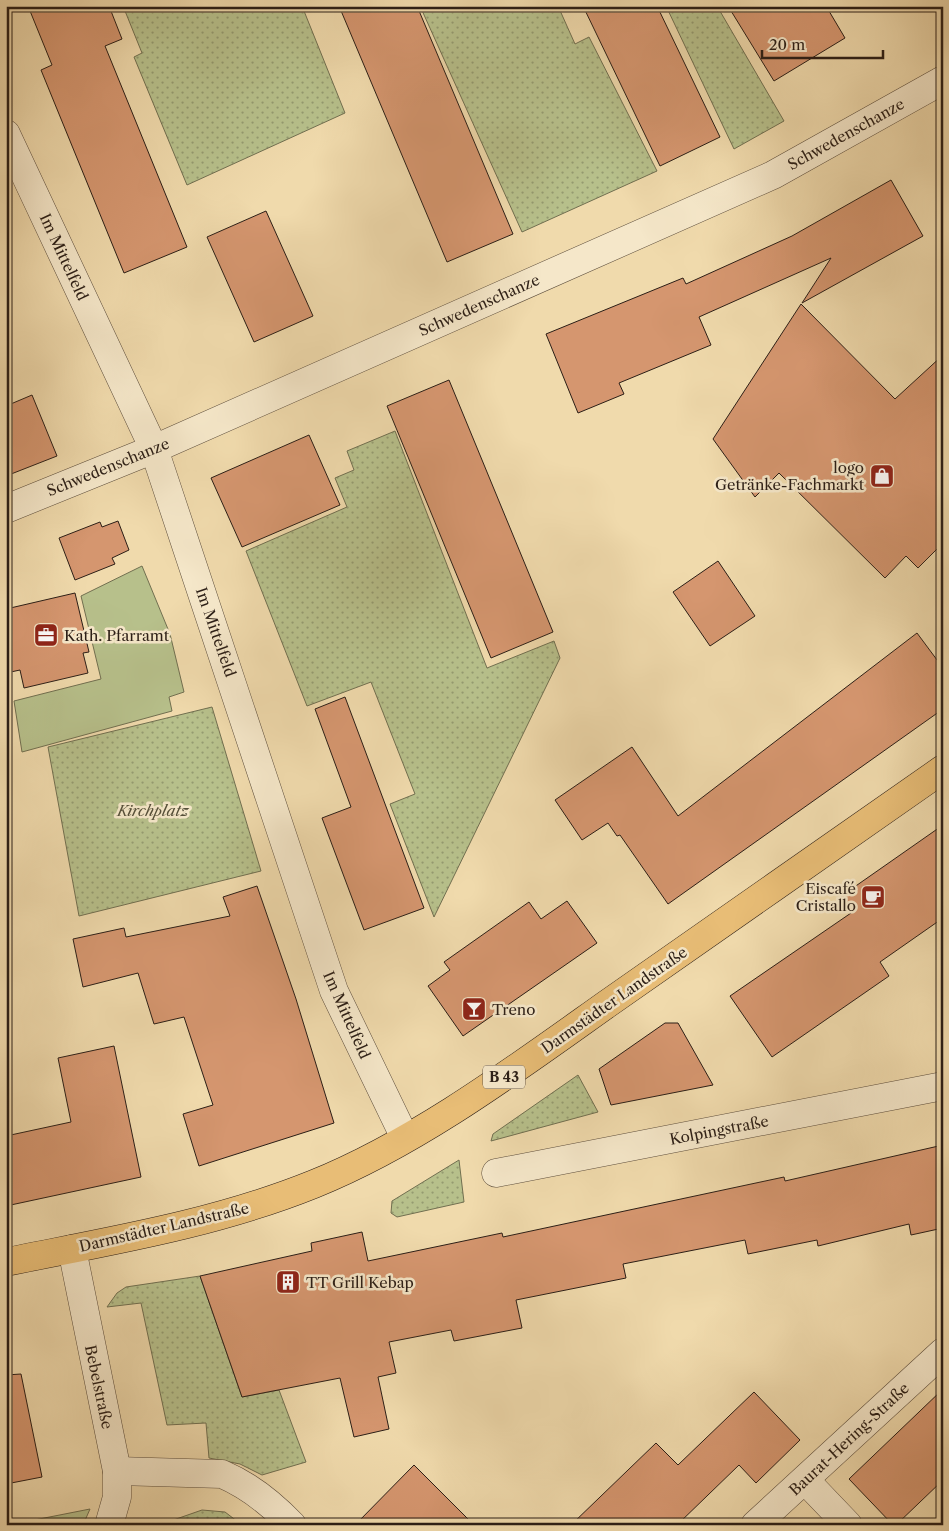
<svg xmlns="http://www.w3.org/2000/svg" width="949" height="1531" viewBox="0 0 949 1531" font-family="'Libre Caslon Text',serif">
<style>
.grass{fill:url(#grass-dots);stroke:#716f50}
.garden{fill:#b7c08b;stroke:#716f50}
.building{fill:#d5966f;stroke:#2b1e16}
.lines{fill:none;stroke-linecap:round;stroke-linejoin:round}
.minor-casing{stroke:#5c4d3c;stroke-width:29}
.major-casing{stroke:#2b1e16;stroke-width:29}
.minor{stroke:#f5e7c9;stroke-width:28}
.major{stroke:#e8bd76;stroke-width:28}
.labels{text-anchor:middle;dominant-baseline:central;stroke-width:5;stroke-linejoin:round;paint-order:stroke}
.shield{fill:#f5e7c9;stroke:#685a4c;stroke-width:1}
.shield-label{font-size:14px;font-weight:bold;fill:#2b1e16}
.street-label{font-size:15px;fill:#2b1e16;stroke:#f5e7c9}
.poi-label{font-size:15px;fill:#2b1e16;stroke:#f5e7c9;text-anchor:start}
.park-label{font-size:15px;font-style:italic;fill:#554f39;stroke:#f5e7c9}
</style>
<defs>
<pattern id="grass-dots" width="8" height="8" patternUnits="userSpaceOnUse" patternTransform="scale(1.25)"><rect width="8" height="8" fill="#b7c08b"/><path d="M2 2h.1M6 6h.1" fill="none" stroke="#959b71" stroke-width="1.8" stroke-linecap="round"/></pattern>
</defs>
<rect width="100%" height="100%" fill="#f0daac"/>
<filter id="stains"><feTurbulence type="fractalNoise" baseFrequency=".004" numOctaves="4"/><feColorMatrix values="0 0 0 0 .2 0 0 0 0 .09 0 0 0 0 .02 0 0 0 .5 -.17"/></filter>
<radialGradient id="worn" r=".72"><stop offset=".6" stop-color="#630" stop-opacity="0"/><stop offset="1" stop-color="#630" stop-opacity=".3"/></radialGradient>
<g class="grass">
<path d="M 123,6 L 302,6 L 345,113 L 187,185 L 134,57 L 142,53 Z"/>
<path d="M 420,6 L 558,6 L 575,44 L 589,37 L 657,171 L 522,232 Z"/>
<path d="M 666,6 L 717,6 L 784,121 L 734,149 Z"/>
<path d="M 395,431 L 487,668 L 554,641 L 560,658 L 434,917 L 390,804 L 415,794 L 371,682 L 307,706 L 246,551 L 347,507 L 335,478 L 354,470 L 347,451 Z"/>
<path d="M 212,707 L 261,871 L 79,916 L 48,747 Z"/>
<path d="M 578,1075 L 598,1112 L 491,1141 L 493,1134 Z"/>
<path d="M 459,1160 L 464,1202 L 397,1217 L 391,1213 L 392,1201 Z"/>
<path d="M 200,1276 L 242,1397 L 279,1390 L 306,1462 L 262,1475 L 240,1464 L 209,1458 L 206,1423 L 167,1425 L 141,1303 L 107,1307 L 117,1293 L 126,1287 Z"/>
<path d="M 202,1510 L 225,1512 L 242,1525 L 159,1525 Z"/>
</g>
<g class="garden">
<path d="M 142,566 L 170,634 L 184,692 L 169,697 L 172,711 L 22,752 L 14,701 L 101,679 L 81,596 Z"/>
<path d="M 90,1509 L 83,1525 L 9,1525 Z"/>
</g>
<g class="building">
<path d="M 28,6 L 109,6 L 122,39 L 105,46 L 187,247 L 124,273 L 41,70 L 52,65 Z"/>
<path d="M 339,6 L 417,6 L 513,234 L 447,262 Z"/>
<path d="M 583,6 L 657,6 L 720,137 L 660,166 Z"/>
<path d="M 728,6 L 826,6 L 845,38 L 774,81 Z"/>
<path d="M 891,180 L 923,236 L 802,303 L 831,258 L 699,317 L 711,345 L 619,383 L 624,394 L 578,413 L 546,334 L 683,278 L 686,284 L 792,236 Z"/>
<path d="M 266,211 L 313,316 L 254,342 L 207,237 Z"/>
<path d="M 801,304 L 895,399 L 943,355 L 943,543 L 918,568 L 906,556 L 885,578 L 779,473 L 755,497 L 713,439 Z"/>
<path d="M 449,380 L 553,632 L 491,658 L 387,406 Z"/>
<path d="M 32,395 L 57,456 L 6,476 L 6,406 Z"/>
<path d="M 309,435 L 340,505 L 242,547 L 211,478 Z"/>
<path d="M 118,521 L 129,550 L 112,558 L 115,564 L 75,580 L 59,538 L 100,522 L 102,527 Z"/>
<path d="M 718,561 L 755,616 L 710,646 L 673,592 Z"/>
<path d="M 75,593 L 89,652 L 83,653 L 88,673 L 24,688 L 20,670 L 6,673 L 6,609 Z"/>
<path d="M 917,633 L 943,668 L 943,709 L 668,904 L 620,835 L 617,836 L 608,823 L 582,840 L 555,800 L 632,747 L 678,816 Z"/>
<path d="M 345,697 L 424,908 L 364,930 L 322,818 L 351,807 L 315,709 Z"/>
<path d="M 943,825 L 943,918 L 880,962 L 889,976 L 772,1057 L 730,996 L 851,913 L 840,897 Z"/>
<path d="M 257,886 L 296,999 L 334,1123 L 199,1166 L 183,1114 L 213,1105 L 184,1017 L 154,1024 L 138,973 L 83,987 L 73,939 L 124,928 L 126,937 L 230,916 L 223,897 Z"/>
<path d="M 567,901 L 597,943 L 463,1036 L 428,986 L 450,970 L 444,962 L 529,902 L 541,919 Z"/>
<path d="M 665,1023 L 678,1023 L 713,1085 L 611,1105 L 599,1069 Z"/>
<path d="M 114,1046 L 141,1177 L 6,1206 L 6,1136 L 71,1122 L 58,1058 Z"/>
<path d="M 943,1145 L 943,1228 L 911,1235 L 909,1224 L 818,1246 L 817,1240 L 748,1254 L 745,1240 L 623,1264 L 626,1278 L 516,1300 L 522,1328 L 454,1341 L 451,1330 L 389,1342 L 396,1373 L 378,1377 L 389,1429 L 354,1437 L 340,1378 L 242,1397 L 200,1276 L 312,1251 L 311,1243 L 362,1232 L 368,1261 L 502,1233 L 503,1237 L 784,1177 L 785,1181 Z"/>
<path d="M 21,1374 L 42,1477 L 6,1484 L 6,1375 Z"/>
<path d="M 943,1389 L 943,1480 L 896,1525 L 893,1525 L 849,1479 Z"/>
<path d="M 754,1392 L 800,1440 L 756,1483 L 739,1465 L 677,1525 L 571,1525 L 656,1443 L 678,1465 Z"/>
<path d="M 414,1465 L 474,1525 L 355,1525 Z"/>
</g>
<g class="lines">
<defs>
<g id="minor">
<path d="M 6,134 L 154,449 L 334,991 L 405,1138"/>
<path d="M 6,509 L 154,449 L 773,175 L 943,80"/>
<path d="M 496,1173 L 943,1086"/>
<path d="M 72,1249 L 117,1471 L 117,1497 L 109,1525"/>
<path d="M 117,1471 L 222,1474 C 250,1486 271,1503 292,1525"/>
<path d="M 805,1480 L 848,1525"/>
<path d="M 755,1525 L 943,1352"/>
</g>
<path id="major" d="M 6,1262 C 110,1241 215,1224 314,1184 C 416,1143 517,1068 607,1004 C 719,926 831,847 943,769"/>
</defs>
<use href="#minor" class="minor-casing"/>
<use href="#major" class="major-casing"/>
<use href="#minor" class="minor"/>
<use href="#major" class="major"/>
</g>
<defs>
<symbol id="shop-square" viewBox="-11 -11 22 22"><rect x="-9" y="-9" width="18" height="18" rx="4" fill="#8f2418" stroke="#f5e7c9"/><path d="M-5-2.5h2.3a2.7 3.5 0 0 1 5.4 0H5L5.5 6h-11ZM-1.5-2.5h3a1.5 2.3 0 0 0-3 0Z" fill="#fff"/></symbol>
<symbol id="office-square" viewBox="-11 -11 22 22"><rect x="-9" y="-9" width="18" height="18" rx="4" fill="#8f2418" stroke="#f5e7c9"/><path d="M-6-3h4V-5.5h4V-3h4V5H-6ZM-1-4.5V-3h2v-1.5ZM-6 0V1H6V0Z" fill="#fff"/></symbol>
<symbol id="cafe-square" viewBox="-11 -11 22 22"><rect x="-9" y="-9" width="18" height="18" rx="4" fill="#8f2418" stroke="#f5e7c9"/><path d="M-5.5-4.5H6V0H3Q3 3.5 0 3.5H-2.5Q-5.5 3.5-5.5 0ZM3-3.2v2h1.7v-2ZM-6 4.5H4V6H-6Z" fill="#fff"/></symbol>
<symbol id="bar-square" viewBox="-11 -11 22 22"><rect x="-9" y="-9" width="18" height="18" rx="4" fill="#8f2418" stroke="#f5e7c9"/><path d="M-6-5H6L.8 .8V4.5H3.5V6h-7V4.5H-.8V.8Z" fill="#fff"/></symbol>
<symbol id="building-square" viewBox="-11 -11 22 22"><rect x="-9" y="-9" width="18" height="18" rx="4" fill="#8f2418" stroke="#f5e7c9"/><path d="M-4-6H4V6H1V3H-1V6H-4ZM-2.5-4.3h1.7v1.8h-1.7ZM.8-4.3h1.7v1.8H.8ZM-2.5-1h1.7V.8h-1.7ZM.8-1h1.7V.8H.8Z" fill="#fff"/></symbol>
</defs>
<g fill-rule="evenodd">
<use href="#shop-square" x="868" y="462" width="28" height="28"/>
<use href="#office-square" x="32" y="621" width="28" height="28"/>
<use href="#cafe-square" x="859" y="883" width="28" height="28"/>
<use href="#bar-square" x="460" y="995" width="28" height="28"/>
<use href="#building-square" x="274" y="1268" width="28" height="28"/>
</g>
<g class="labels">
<rect class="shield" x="483" y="1065.5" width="42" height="23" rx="4"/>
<g class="shield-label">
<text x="504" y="1077">B 43</text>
</g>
<g class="street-label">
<text transform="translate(846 134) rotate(-29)">Schwedenschanze</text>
<text transform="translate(64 257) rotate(65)">Im Mittelfeld</text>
<text transform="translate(479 305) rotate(-24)">Schwedenschanze</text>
<text transform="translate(108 467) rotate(-22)">Schwedenschanze</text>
<text transform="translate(216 632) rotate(71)">Im Mittelfeld</text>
<text transform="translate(614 1000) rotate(-35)">Darmstädter Landstraße</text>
<text transform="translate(347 1015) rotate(66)">Im Mittelfeld</text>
<text transform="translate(719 1130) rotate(-11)">Kolpingstraße</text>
<text transform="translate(164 1227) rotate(-13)">Darmstädter Landstraße</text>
<text transform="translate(99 1387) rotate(78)">Bebelstraße</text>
<text transform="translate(849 1439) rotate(-43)">Baurat-Hering-Straße</text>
</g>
<g class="poi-label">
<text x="864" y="467" text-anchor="end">logo<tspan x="864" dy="17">Getränke-Fachmarkt</tspan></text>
<text x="64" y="635">Kath. Pfarramt</text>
<text x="856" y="888" text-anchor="end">Eiscafé<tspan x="856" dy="17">Cristallo</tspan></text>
<text x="492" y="1009">Treno</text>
<text x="306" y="1282">TT Grill Kebap</text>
</g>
<g class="park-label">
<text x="153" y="810">Kirchplatz</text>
</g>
</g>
<rect width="949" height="1531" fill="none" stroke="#f0daac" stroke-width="25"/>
<rect x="8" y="8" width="934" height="1516" fill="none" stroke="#2b1e16" stroke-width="2.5"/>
<rect x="12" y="12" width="924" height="1506" fill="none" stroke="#2b1e16"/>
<path d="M762 50v8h121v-8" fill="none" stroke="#2b1e16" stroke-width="2.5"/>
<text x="769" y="50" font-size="15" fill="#2b1e16" stroke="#f5e7c9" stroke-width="4" paint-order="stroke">20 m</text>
<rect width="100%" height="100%" filter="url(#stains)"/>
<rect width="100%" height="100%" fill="url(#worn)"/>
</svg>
